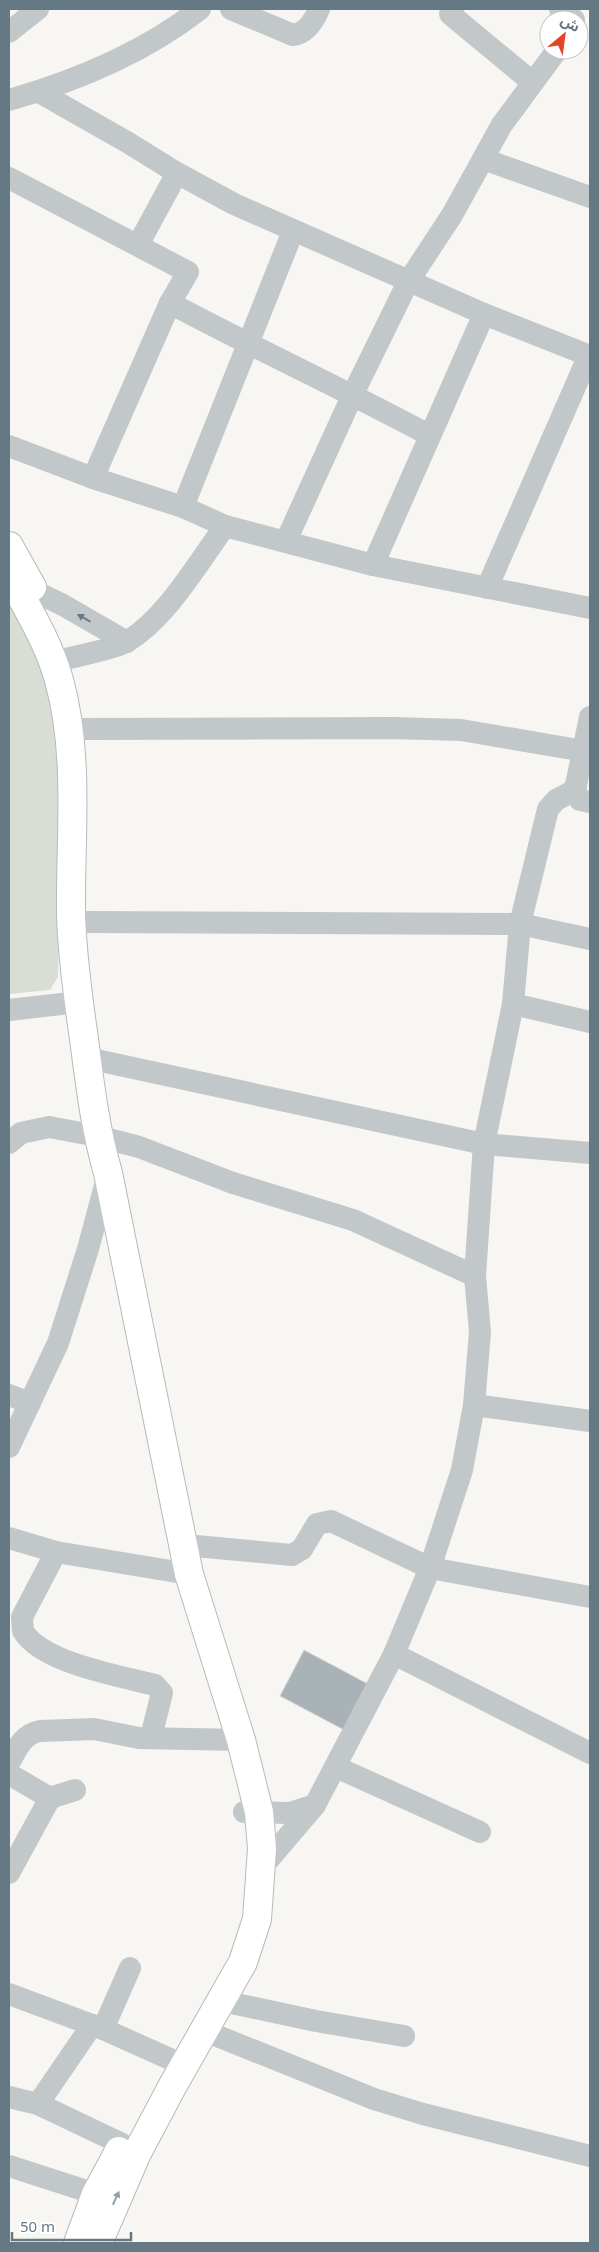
<svg xmlns="http://www.w3.org/2000/svg" width="599" height="2252" viewBox="0 0 599 2252" font-family="'Noto Sans','Noto Sans Arabic',sans-serif">
<style>
.green{fill:#d8ded4}
.building{fill:#a8b2b7;stroke:#d8d8d6}
.lines{fill:none;stroke-linecap:round;stroke-linejoin:round}
.major-casing{stroke:#b5babd;stroke-width:30}
.minor{stroke:#c2c7c9;stroke-width:22}
.major{stroke:#fff;stroke-width:28}
.oneway{fill:#657985}
.oneway2{fill:#93a1aa}
</style>
<rect width="100%" height="100%" fill="#f7f6f3"/>
<path class="green" d="M 9,595 L 45,658 L 62,727 L 58,977 L 50,990 L 9,994 Z"/>
<path class="building" d="M 304,1650 L 370,1685 L 346,1731 L 280,1696 Z"/>
<g class="lines">
<defs>
<g id="major">
<path d="M 9,546 L 32,587"/>
<path d="M 9,574 C 27,608 49,643 59,680 C 80,756 70,836 71,914 C 72,955 78,998 84,1039 C 90,1085 95,1128 108,1173 L 189,1574 L 241,1740 L 259,1812 L 262,1849 L 257,1919 L 243,1962 L 173,2085 L 137,2153 L 98,2243"/>
<path d="M 78,2243 L 96,2194 L 119,2151"/>
</g>
</defs>
<use href="#major" class="major-casing"/>
<g class="minor">
<path d="M 231,9 L 293,35 C 307,33 314,21 319,9"/>
<path d="M 453,9 L 450,14 L 532,82"/>
<path d="M 560,9 L 574,20"/>
<path d="M 9,32 L 38,9"/>
<path d="M 39,92 L 127,142 L 177,173 L 234,204 L 484,314 L 590,356"/>
<path d="M 9,100 C 76,81 145,52 200,9"/>
<path d="M 483,159 L 501,126 L 557,50"/>
<path d="M 9,178 L 188,272 L 170,303"/>
<path d="M 138,245 L 177,173"/>
<path d="M 9,446 L 93,478 L 183,507 L 225,526 L 373,565 L 590,608"/>
<path d="M 93,478 L 170,303 C 256,349 343,389 429,435"/>
<path d="M 183,507 L 293,231"/>
<path d="M 286,541 L 353,394 L 408,282 L 452,215 L 483,159 L 590,197"/>
<path d="M 373,565 L 484,314"/>
<path d="M 487,588 L 589,355"/>
<path d="M 34,591 L 63,605 L 127,642"/>
<path d="M 65,659 C 81,655 115,649 128,641 C 167,617 198,563 225,526"/>
<path d="M 590,717 L 575,790 L 580,800 L 590,802"/>
<path d="M 81,729 L 393,728 L 461,730 L 584,751"/>
<path d="M 85,922 L 520,924 L 590,939"/>
<path d="M 513,1004 L 590,1022"/>
<path d="M 9,1010 L 79,1002"/>
<path d="M 87,1058 L 484,1144 L 590,1153"/>
<path d="M 9,1143 L 21,1133 L 49,1127 L 97,1136 L 139,1147 L 233,1183 L 353,1220 L 475,1276"/>
<path d="M 9,1395 L 30,1403"/>
<path d="M 474,1405 L 590,1421"/>
<path d="M 9,1447 L 58,1343 L 88,1249 L 108,1174"/>
<path d="M 9,1538 L 56,1552 L 189,1574"/>
<path d="M 185,1545 L 292,1555 L 302,1549 L 317,1524 L 331,1521 L 430,1568 L 590,1597"/>
<path d="M 56,1552 L 22,1617 L 23,1631 C 42,1663 120,1676 155,1685 L 162,1693 L 151,1737"/>
<path d="M 394,1654 L 590,1753"/>
<path d="M 9,1763 C 17,1749 23,1734 40,1731 L 94,1729 L 139,1738 L 241,1740"/>
<path d="M 336,1767 L 480,1832"/>
<path d="M 9,1774 L 50,1798 L 9,1873"/>
<path d="M 50,1798 L 75,1790"/>
<path d="M 244,1812 L 290,1813 L 315,1805"/>
<path d="M 257,1873 L 315,1805 L 394,1654 L 430,1568 L 462,1470 L 474,1405 L 480,1332 L 475,1276 L 484,1144 L 513,1004 L 520,924 L 548,809 L 556,800 L 575,790"/>
<path d="M 9,1994 L 103,2029 L 170,2059"/>
<path d="M 222,2001 L 316,2021 L 404,2036"/>
<path d="M 103,2029 L 130,1968"/>
<path d="M 205,2031 L 374,2099 L 423,2114 L 590,2156"/>
<path d="M 9,2097 L 38,2104 L 122,2144"/>
<path d="M 38,2104 L 92,2025"/>
<path d="M 9,2166 L 96,2194"/>
</g>
<use href="#major" class="major"/>
</g>
<defs><path id="oneway-solid" d="M-6-.8H1V-3.2L6.5 0L1 3.2V.8H-6Z" transform="scale(1.25)"/></defs>
<use class="oneway" href="#oneway-solid" transform="translate(84 618) rotate(-150)"/>
<use class="oneway2" href="#oneway-solid" transform="translate(116 2198) rotate(-65)"/>
<rect width="599" height="2252" fill="none" stroke="#657985" stroke-width="20"/>
<g transform="translate(564 35) rotate(29)"><circle r="24" fill="#ffffff" stroke="#c1c9ce"/>
<path d="M0-4L9 19L0 12L-9 19Z" fill="#e54325"/>
<text y="-8" font-size="14" font-weight="bold" text-anchor="middle" fill="#657985">ش</text>
</g>
<path d="M12 2232v8h119v-8" fill="none" stroke="#657985" stroke-width="2.5"/>
<text x="20" y="2232" font-size="15" fill="#657985" stroke="#ffffff" stroke-width="4" paint-order="stroke">50 m</text>
</svg>
